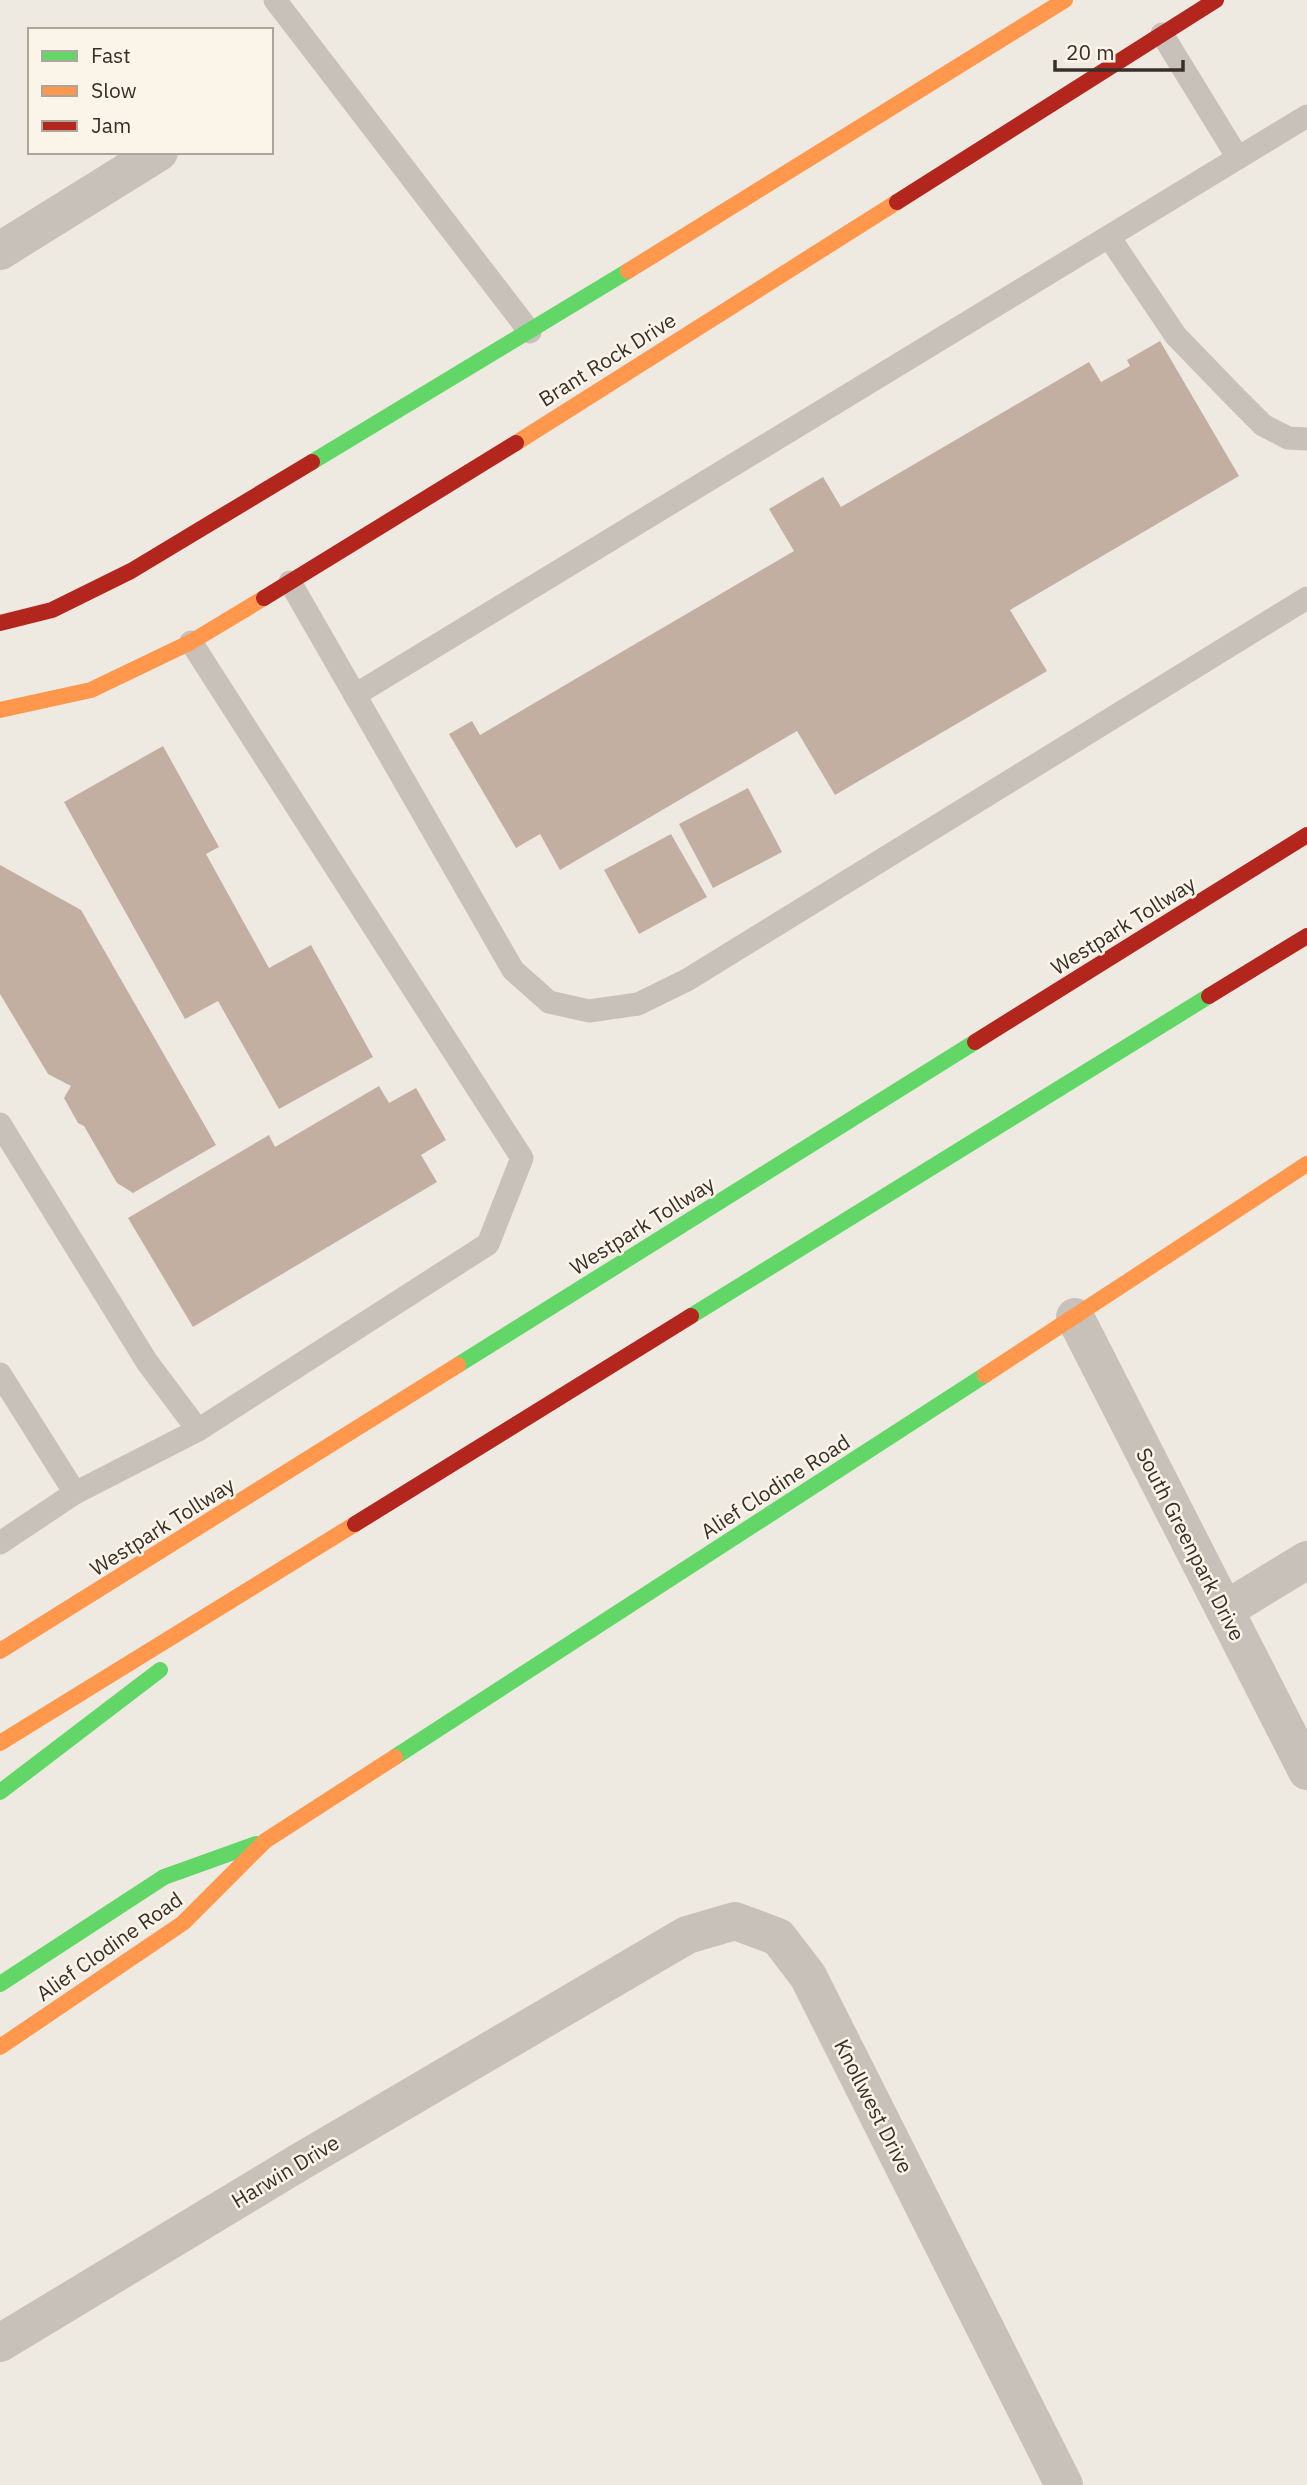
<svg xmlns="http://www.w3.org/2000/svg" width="1307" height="2485" viewBox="0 0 1307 2485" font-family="'IBM Plex Sans',sans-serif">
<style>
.building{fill:#c3afa2}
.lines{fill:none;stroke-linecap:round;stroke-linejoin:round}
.lane{stroke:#c7c1ba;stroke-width:23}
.street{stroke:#c7c1ba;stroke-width:38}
.fast{stroke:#63d668;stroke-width:16}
.slow{stroke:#ff974d;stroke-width:16}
.jam{stroke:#b3261e;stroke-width:16}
.labels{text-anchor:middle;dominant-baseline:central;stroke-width:5;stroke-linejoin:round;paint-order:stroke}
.street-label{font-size:21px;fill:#392f28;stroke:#fbf4e9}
</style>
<rect width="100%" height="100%" fill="#eeeae2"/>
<g class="building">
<path d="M 1160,341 L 1239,476 L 1010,610 L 1047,671 L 835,795 L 797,731 L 560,870 L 540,834 L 516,848 L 449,734 L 472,721 L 480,735 L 794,551 L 769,509 L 823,477 L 841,507 L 1089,362 L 1101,382 L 1130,366 L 1127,360 Z"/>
<path d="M 163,746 L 219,847 L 206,854 L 269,968 L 311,945 L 373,1057 L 279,1109 L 218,1001 L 185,1019 L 64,802 Z"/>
<path d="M 748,788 L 782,852 L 713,888 L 679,824 Z"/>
<path d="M 671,834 L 707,897 L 639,934 L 604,870 Z"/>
<path d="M 0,865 L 81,910 L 216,1145 L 133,1193 L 117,1183 L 84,1126 L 78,1123 L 64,1098 L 71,1086 L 48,1074 L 0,994 Z"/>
<path d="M 379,1086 L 389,1103 L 416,1088 L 446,1140 L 421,1155 L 437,1182 L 193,1327 L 128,1218 L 269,1135 L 275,1147 Z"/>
</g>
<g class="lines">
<g class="lane">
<path d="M 275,0 L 530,332"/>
<path d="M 1162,34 L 1238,158"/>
<path d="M 1109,237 L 1176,336 L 1237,399 L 1263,425 L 1288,438 L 1307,439"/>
<path d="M 290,582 L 513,970 L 549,1002 L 589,1011 L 638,1004 L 687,980 L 1307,598"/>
<path d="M 355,695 L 1307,116"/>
<path d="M 0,1124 L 147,1362 L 198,1430"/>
<path d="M 0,1374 L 75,1493"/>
<path d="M 0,1543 L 75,1493 L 198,1430 L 488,1244 L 522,1158 L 191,642"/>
</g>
<g class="street">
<path d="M 0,251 L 159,152"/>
<path d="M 1075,1317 L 1307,1771"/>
<path d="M 1225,1610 L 1307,1560"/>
<path d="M 0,2343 L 298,2163 L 687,1935 L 735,1921 L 778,1937 L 808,1976 L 1064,2485"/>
</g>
<g class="fast">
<path d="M 312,462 L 628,271"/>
<path d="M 691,1316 L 1209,996"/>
<path d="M 458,1365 L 975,1042"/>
<path d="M 395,1757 L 985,1375"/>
<path d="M 0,1792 L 160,1670"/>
<path d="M 0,1984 L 164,1877 L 256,1844"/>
</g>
<g class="slow">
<path d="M 628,271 L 1065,0"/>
<path d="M 516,443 L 897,202"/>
<path d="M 0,710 L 91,690 L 191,642 L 264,598"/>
<path d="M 985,1375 L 1307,1164"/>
<path d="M 0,1651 L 458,1365"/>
<path d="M 0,1743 L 355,1524"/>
<path d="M 0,2047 L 183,1923 L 265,1841 L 395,1757"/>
</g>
<g class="jam">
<path d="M 897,202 L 1216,0"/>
<path d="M 264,598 L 516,443"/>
<path d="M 0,623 L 52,610 L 131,571 L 312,462"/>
<path d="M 1209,996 L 1307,936"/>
<path d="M 975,1042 L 1307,835"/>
<path d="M 355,1524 L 691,1316"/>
</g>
</g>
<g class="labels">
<g class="street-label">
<text transform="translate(607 359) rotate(-32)">Brant Rock Drive</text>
<text transform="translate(1123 925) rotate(-32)">Westpark Tollway</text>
<text transform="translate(642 1225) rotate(-32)">Westpark Tollway</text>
<text transform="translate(775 1486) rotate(-33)">Alief Clodine Road</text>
<text transform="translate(162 1526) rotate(-32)">Westpark Tollway</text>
<text transform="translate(1191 1544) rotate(63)">South Greenpark Drive</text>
<text transform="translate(109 1946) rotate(-35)">Alief Clodine Road</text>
<text transform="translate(874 2106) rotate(63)">Knollwest Drive</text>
<text transform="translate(285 2171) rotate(-31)">Harwin Drive</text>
</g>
</g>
<rect x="28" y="28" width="245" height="126" fill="#fbf4e9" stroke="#ada59c" stroke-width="2"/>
<rect x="42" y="51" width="35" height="10" fill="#63d668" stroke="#ada59c" stroke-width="2"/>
<text x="91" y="63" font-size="21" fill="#392f28">Fast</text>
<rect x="42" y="86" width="35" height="10" fill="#ff974d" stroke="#ada59c" stroke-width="2"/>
<text x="91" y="98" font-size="21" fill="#392f28">Slow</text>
<rect x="42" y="121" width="35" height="10" fill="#b3261e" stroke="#ada59c" stroke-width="2"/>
<text x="91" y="133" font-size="21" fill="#392f28">Jam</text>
<path d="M1055 60v10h128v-10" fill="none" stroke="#392f28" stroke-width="3.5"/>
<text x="1066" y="60" font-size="21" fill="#392f28" stroke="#fbf4e9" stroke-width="5" paint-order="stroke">20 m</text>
</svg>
